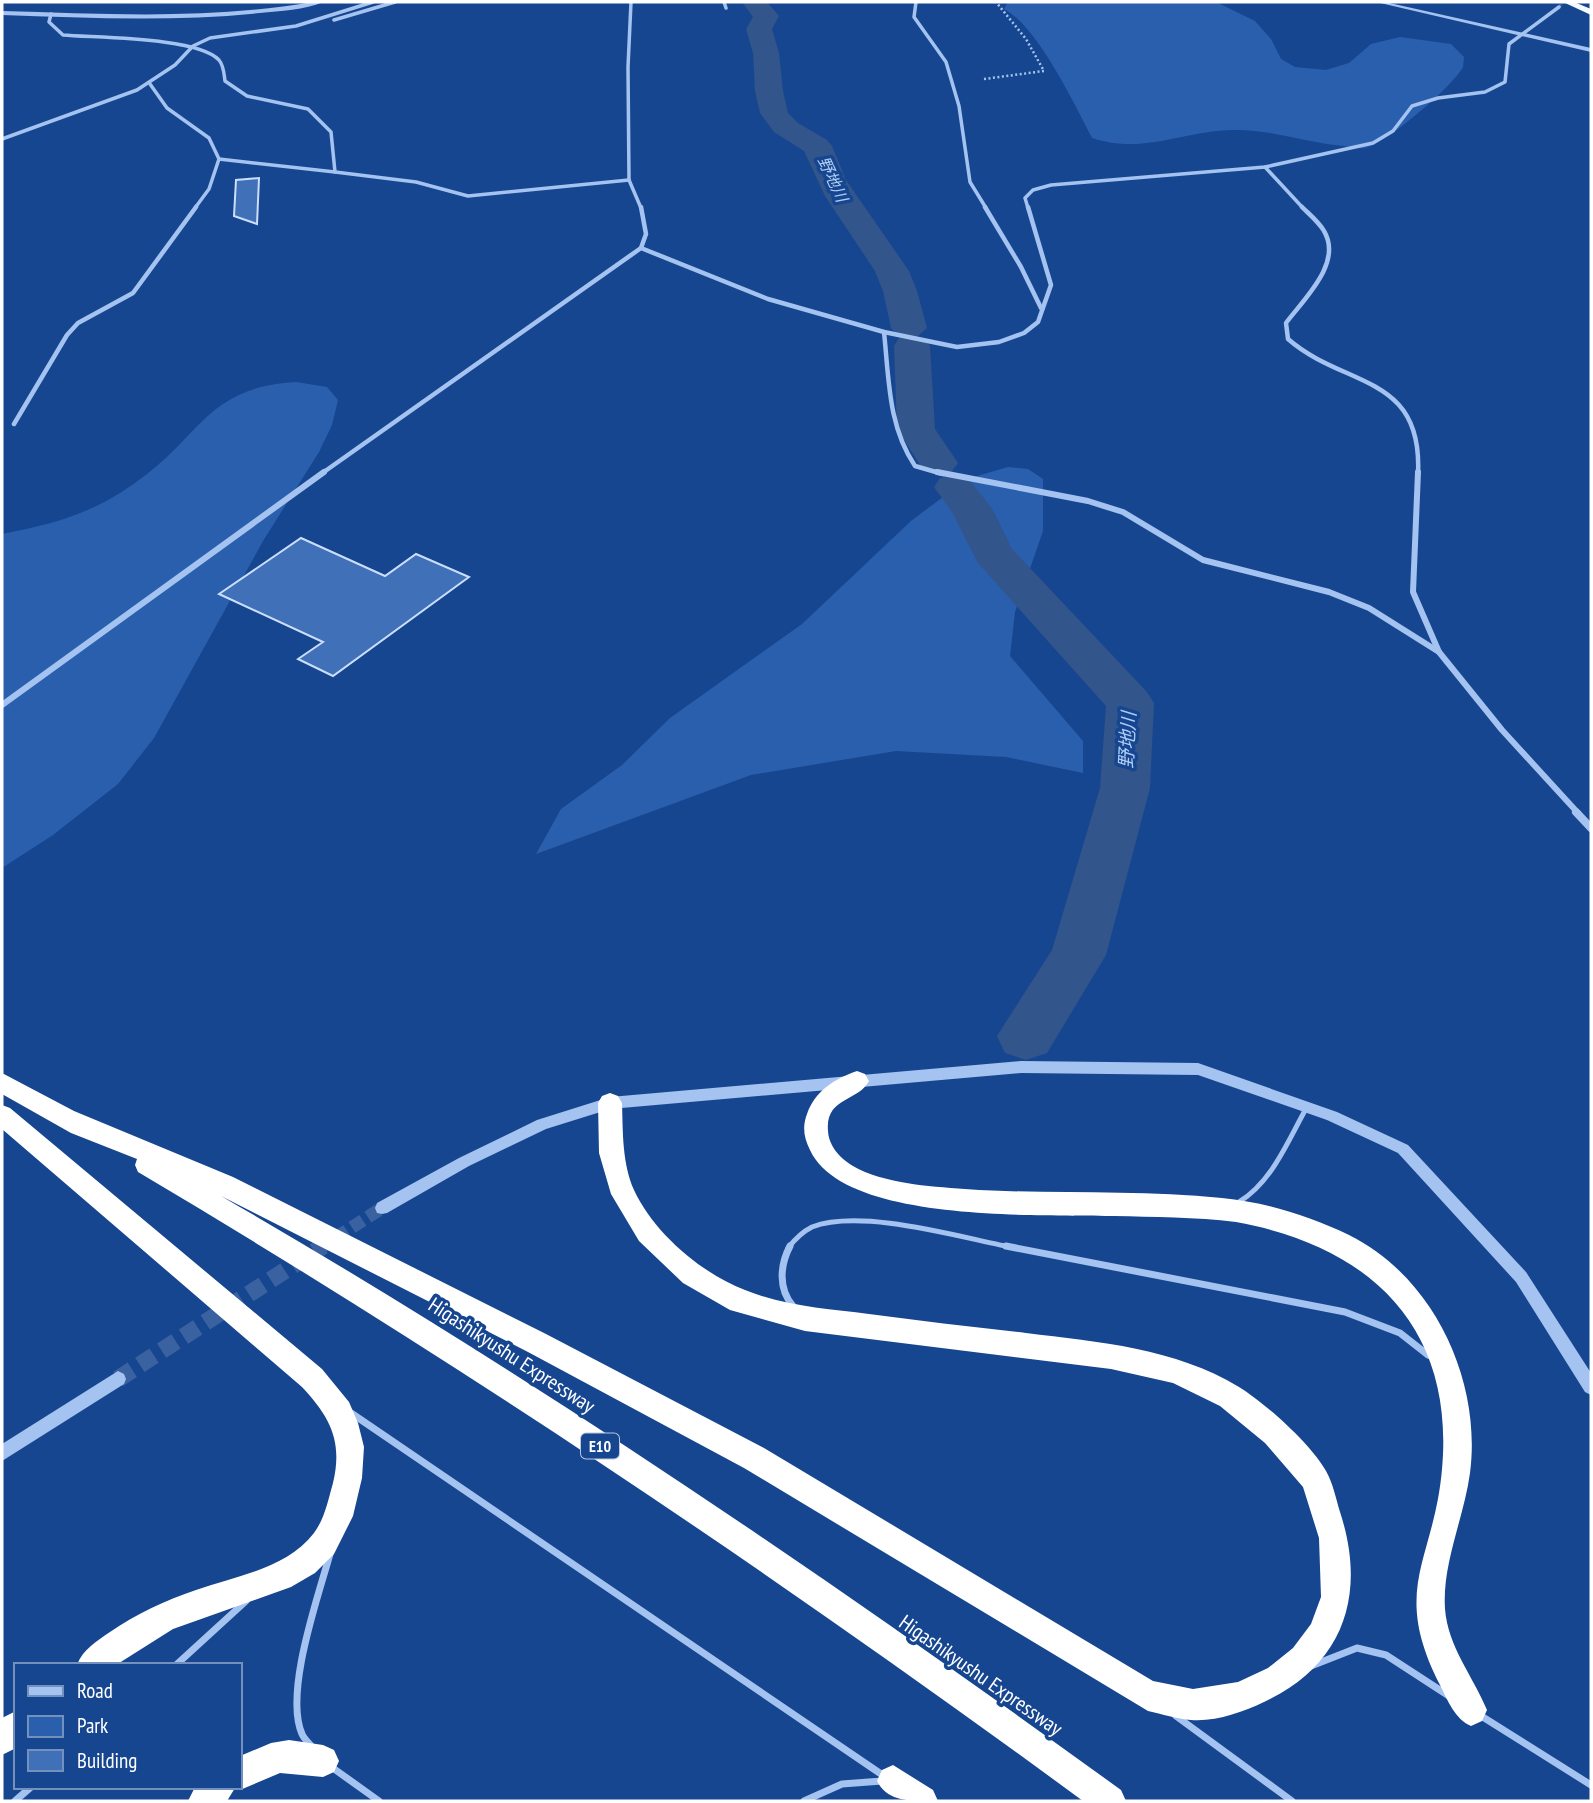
<svg xmlns="http://www.w3.org/2000/svg" width="1593" height="1803" viewBox="0 0 1593 1803" font-family="'PT Sans Narrow','Noto Sans JP',sans-serif">
<style>
.green{fill:#2a5fae}
.lines{fill:none;stroke-linecap:round;stroke-linejoin:round}
.river{fill:#32558b;fill-rule:evenodd}
.building{fill:#4070b8;stroke:#cbdefb;stroke-width:2}
.minor-tunnel{stroke:#3a62a1;stroke-width:3.5;stroke-dasharray:3.5 2;stroke-linecap:butt}
.tertiary-tunnel-far1{stroke:#3a62a1;stroke-width:13;stroke-dasharray:13 6;stroke-linecap:butt}
.tertiary-tunnel{stroke:#3a62a1;stroke-width:17;stroke-dasharray:17 9;stroke-linecap:butt}
.path{stroke:#a4c3f0;stroke-width:2.5;stroke-dasharray:2 2.5;stroke-linecap:butt}
.service-far1{stroke:#a4c3f0;stroke-width:5}
.service{stroke:#a4c3f0;stroke-width:7}
.minor-far3{stroke:#a4c3f0;stroke-width:3.5}
.minor-far2{stroke:#a4c3f0;stroke-width:4.5}
.minor-far1{stroke:#a4c3f0;stroke-width:6}
.minor{stroke:#a4c3f0;stroke-width:8}
.tertiary{fill:#a4c3f0;fill-rule:evenodd}
.trunk{fill:#f6f9ff;fill-rule:evenodd}
.motorway{fill:#fff;fill-rule:evenodd}
.labels{text-anchor:middle;dominant-baseline:central;stroke-width:7;stroke-linejoin:round;paint-order:stroke}
.far-water-label{font-size:16px;font-style:italic;fill:#b0cdf7;stroke:#174690}
.shield{fill:#174690;stroke:#b9c8de;stroke-width:2}
.shield-label{font-size:16px;font-weight:bold;fill:#fff}
.water-label{font-size:19px;font-style:italic;fill:#b0cdf7;stroke:#174690}
.near-street-label{font-size:21px;fill:#fff;stroke:#174690}
</style>
<rect width="100%" height="100%" fill="#174690"/>
<g class="green">
<path d="M 1008,2 L 1216,2 L 1255,21 L 1271,39 L 1281,59 L 1295,67 L 1326,70 L 1349,63 L 1371,44 L 1400,37 L 1451,44 L 1464,57 L 1463,67 C 1453,86 1387,143 1365,148 C 1359,149 1350,147 1344,146 C 1307,143 1271,129 1233,130 C 1182,131 1143,155 1092,138 C 1074,103 1037,26 1004,9 Z"/>
<path d="M 296,382 L 327,387 L 338,400 L 332,425 L 319,452 L 263,541 L 154,738 L 118,784 L 53,835 L 2,868 L 2,534 C 54,524 95,513 139,480 C 201,436 207,387 296,382 Z"/>
<path d="M 1008,467 L 1028,469 L 1043,479 L 1043,531 L 1015,612 L 1010,656 L 1083,741 L 1083,773 L 1006,757 L 896,751 L 751,775 L 536,854 L 561,809 L 622,765 L 670,718 L 802,624 L 911,521 L 967,479 Z"/>
</g>
<g class="lines">
<g class="river">
<path d="M 742,2 L 767,2 L 779,16 L 772,29 L 779,53 L 783,91 L 788,113 L 798,123 L 827,140 L 832,146 L 846,180 L 909,271 L 917,291 L 927,328 L 917,337 L 925,338 L 930,346 L 935,429 L 958,463 L 952,471 L 938,475 L 924,471 L 897,429 L 894,346 L 899,338 L 904,337 L 897,335 L 891,328 L 883,291 L 875,271 L 825,196 L 804,151 L 774,132 L 760,113 L 755,91 L 753,53 L 746,29 L 753,17 Z"/>
<path d="M 954,475 L 968,478 L 993,510 L 1012,549 L 1147,692 L 1154,703 L 1150,788 L 1106,955 L 1047,1053 L 1026,1060 L 1005,1053 L 997,1036 L 1052,950 L 1100,788 L 1106,706 L 978,563 L 952,512 L 934,487 L 940,478 Z"/>
</g>
</g>
<g class="building">
<path d="M 259,178 L 257,224 L 234,216 L 236,180 Z"/>
<path d="M 301,538 L 385,576 L 416,554 L 469,577 L 333,676 L 298,659 L 323,642 L 219,594 Z"/>
</g>
<g class="lines">
<path class="minor-tunnel" d="M 1559,7 L 1563,2"/>
<path class="tertiary-tunnel-far1" d="M 320,1248 L 382,1208"/>
<path class="tertiary-tunnel" d="M 118,1379 L 323,1246"/>
<path class="path" d="M 984,79 L 1044,71 L 1026,39 L 996,2"/>
<g class="service-far1">
<path d="M 1239,1202 C 1273,1181 1288,1140 1307,1107"/>
<path d="M 788,1248 C 795,1239 802,1232 812,1227 C 862,1208 962,1238 1015,1248"/>
</g>
<g class="service">
<path d="M 790,1246 C 780,1265 778,1289 793,1306"/>
<path d="M 1006,1246 L 1345,1312 L 1400,1333 L 1428,1355"/>
<path d="M 351,1413 L 884,1776"/>
<path d="M 176,1665 L 246,1601"/>
<path d="M 1311,1666 L 1357,1648 L 1386,1655 L 1449,1696"/>
<path d="M 1478,1714 L 1591,1785"/>
<path d="M 1176,1716 L 1292,1801"/>
<path d="M 312,1747 C 309,1743 304,1739 302,1734 C 284,1693 318,1597 330,1554"/>
<path d="M 330,1766 L 379,1801"/>
<path d="M 15,1801 L 31,1787"/>
<path d="M 804,1801 L 842,1784 L 882,1781"/>
</g>
<g class="minor-far3">
<path d="M 631,2 L 628,67 L 629,180 L 641,208"/>
<path d="M 724,2 L 726,8"/>
<path d="M 916,2 L 914,17 L 946,62 L 959,106 L 970,182 L 986,208"/>
<path d="M 51,14 L 49,22 L 63,35 C 96,38 198,37 219,60 C 224,66 224,74 225,81 L 247,96 L 308,109 L 331,132 L 335,172 L 416,182 L 468,196 L 629,180"/>
<path d="M 334,20 L 395,2"/>
<path d="M 150,84 L 167,108 L 209,138 L 219,159 L 209,189 L 195,208"/>
<path d="M 2,139 L 137,90 L 175,65 L 193,46 L 210,38 L 296,26 L 373,2"/>
<path d="M 219,159 L 335,172"/>
<path d="M 1265,167 L 1303,208"/>
<path d="M 1028,208 L 1025,198 L 1033,190 L 1051,185 L 1265,167 L 1373,143 L 1393,131 L 1412,106 L 1438,98 L 1485,92 L 1505,82 L 1509,44 L 1559,7"/>
</g>
<g class="minor-far2">
<path d="M 985,207 L 1021,267 L 1041,308"/>
<path d="M 1302,207 C 1309,214 1319,222 1324,231 C 1343,263 1304,299 1286,323 L 1288,339 C 1344,388 1423,373 1418,474"/>
<path d="M 641,248 L 768,299 L 884,332 L 957,347 L 999,342 L 1024,333 L 1038,322 L 1051,285 L 1028,207"/>
<path d="M 884,332 C 889,379 888,426 915,466 L 943,474"/>
<path d="M 14,424 L 67,335 L 78,323 L 133,293 L 196,207"/>
<path d="M 321,474 L 641,248 L 646,234 L 641,207"/>
</g>
<g class="minor-far1">
<path d="M 937,472 L 1088,501 L 1123,512 L 1203,560 L 1329,592 L 1369,608 L 1439,652"/>
<path d="M 1418,472 L 1413,592 L 1439,652 L 1502,730 L 1578,813"/>
<path d="M 2,705 L 324,472"/>
</g>
<path class="minor" d="M 1576,812 L 1591,828"/>
<g class="tertiary">
<path d="M 312,2 L 323,2 C 305,10 280,11 260,13 C 174,22 87,18 2,15 L 2,11 C 106,14 209,20 312,2 Z"/>
<path d="M 1376,2 L 1385,2 L 1591,48 L 1591,52 Z"/>
<path d="M 1021,1061 L 1198,1063 L 1337,1112 L 1408,1145 L 1526,1272 L 1591,1373 L 1591,1395 L 1585,1392 L 1516,1282 L 1398,1153 L 1327,1120 L 1198,1075 L 1021,1073 L 610,1109 L 546,1129 L 469,1166 L 387,1213 L 382,1214 L 377,1213 L 375,1208 L 377,1203 L 459,1158 L 537,1120 L 610,1097 Z"/>
<path d="M 118,1371 L 124,1374 L 126,1379 L 124,1384 L 2,1461 L 2,1444 Z"/>
</g>
<path class="trunk" d="M 1563,2 L 1574,2 L 1591,9 L 1591,15 Z"/>
<g class="motorway">
<path d="M 857,1071 L 865,1074 L 869,1081 C 858,1102 825,1097 828,1131 C 829,1151 848,1165 865,1172 C 900,1186 942,1187 979,1190 C 1060,1194 1141,1190 1222,1198 C 1265,1202 1310,1216 1349,1235 C 1434,1277 1482,1381 1470,1473 C 1464,1518 1442,1563 1445,1609 C 1448,1647 1473,1676 1487,1710 L 1482,1721 L 1471,1726 C 1455,1719 1448,1701 1440,1685 C 1390,1587 1434,1562 1442,1469 C 1455,1326 1369,1246 1236,1222 C 1195,1217 1154,1217 1114,1216 C 1042,1214 844,1224 810,1150 C 804,1138 802,1127 807,1114 C 815,1091 834,1079 857,1071 Z"/>
<path d="M 2,1073 L 74,1111 L 233,1177 L 546,1334 L 764,1448 L 1153,1681 L 1193,1689 L 1238,1682 L 1268,1668 L 1293,1648 L 1311,1624 L 1321,1597 L 1319,1538 L 1303,1487 L 1265,1443 L 1220,1406 L 1173,1383 L 1111,1369 L 805,1331 L 730,1310 L 683,1283 L 639,1241 L 611,1194 L 599,1153 L 598,1103 L 602,1096 L 610,1093 L 618,1096 L 622,1103 C 623,1132 622,1163 634,1190 C 654,1233 701,1273 745,1290 C 784,1306 828,1309 869,1314 C 921,1321 974,1327 1026,1333 C 1099,1342 1175,1348 1239,1387 C 1265,1403 1311,1444 1326,1471 C 1333,1483 1336,1499 1340,1512 C 1367,1594 1344,1665 1264,1702 C 1243,1712 1215,1722 1191,1720 C 1177,1719 1162,1714 1148,1711 L 744,1468 L 528,1352 L 221,1196 C 533,1376 830,1579 1121,1790 L 1126,1801 L 1083,1801 C 778,1577 465,1366 138,1172 L 135,1165 L 137,1159 L 71,1133 L 2,1094 Z"/>
<path d="M 2,1105 L 10,1108 L 322,1369 L 349,1402 L 358,1423 L 364,1447 L 362,1478 L 353,1516 L 334,1554 L 315,1573 L 291,1587 L 173,1629 L 116,1665 L 77,1665 C 83,1649 97,1641 110,1632 C 136,1614 166,1600 196,1590 C 236,1576 286,1569 314,1533 C 325,1518 328,1500 333,1483 C 343,1441 330,1417 302,1387 L 2,1129 Z"/>
<path d="M 16,1711 L 16,1748 L 2,1755 L 2,1718 Z"/>
<path d="M 289,1740 L 323,1745 L 334,1750 L 339,1761 L 334,1772 L 323,1777 L 280,1773 L 240,1790 L 235,1788 L 227,1801 L 188,1801 L 195,1787 L 240,1787 L 240,1756 L 271,1743 Z"/>
<path d="M 893,1765 L 933,1790 L 938,1801 C 913,1801 888,1803 877,1781 L 882,1770 Z"/>
</g>
</g>
<g class="labels">
<g class="far-water-label">
<text transform="translate(833 179) rotate(65)">野地川</text>
</g>
<rect class="shield" x="581" y="1433.5" width="38" height="25" rx="5"/>
<g class="shield-label">
<text x="600" y="1446">E10</text>
</g>
<g class="water-label">
<text transform="translate(1127 740) rotate(-87)">野地川</text>
</g>
<g class="near-street-label">
<text transform="translate(512 1355) rotate(33)">Higashikyushu Expressway</text>
<text transform="translate(981 1675) rotate(35)">Higashikyushu Expressway</text>
</g>
</g>
<rect width="1593" height="1803" fill="none" stroke="#ffffff" stroke-width="7"/>
<rect x="14" y="1663" width="228" height="126" fill="#174690" stroke="#7490bc" stroke-width="2"/>
<rect x="28" y="1686" width="35" height="10" fill="#a4c3f0" stroke="#7490bc" stroke-width="2"/>
<text x="77" y="1698" font-size="21" fill="#ffffff">Road</text>
<rect x="28" y="1716" width="35" height="21" fill="#2a5fae" stroke="#7490bc" stroke-width="2"/>
<text x="77" y="1733" font-size="21" fill="#ffffff">Park</text>
<rect x="28" y="1750" width="35" height="21" fill="#4070b8" stroke="#7490bc" stroke-width="2"/>
<text x="77" y="1768" font-size="21" fill="#ffffff">Building</text>
</svg>
